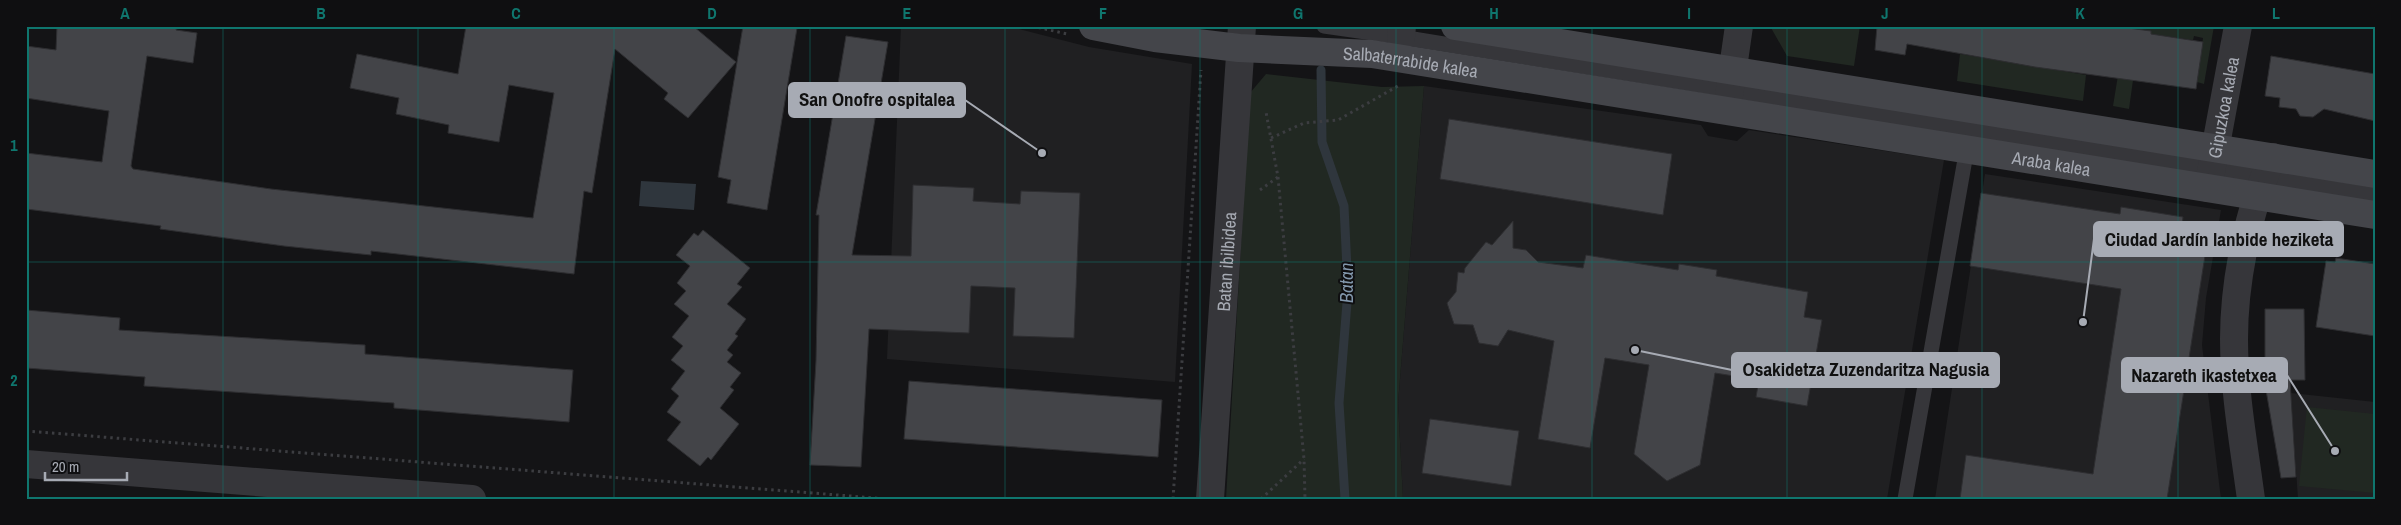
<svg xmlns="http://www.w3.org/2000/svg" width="2401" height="525" viewBox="0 0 2401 525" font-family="'Archivo Narrow',sans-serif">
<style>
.built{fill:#202022}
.green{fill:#212822}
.water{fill:#2f363d}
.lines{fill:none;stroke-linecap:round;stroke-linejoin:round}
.stream{stroke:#2f363d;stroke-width:9}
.building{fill:#434448;stroke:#2e2e31}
.path{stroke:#3c3d41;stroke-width:3;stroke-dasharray:2.5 4;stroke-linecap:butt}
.lane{stroke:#36363a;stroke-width:15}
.street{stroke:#36363a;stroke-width:28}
.secondary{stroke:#44454a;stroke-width:28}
.grid{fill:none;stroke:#0f766e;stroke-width:1;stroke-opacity:0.55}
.labels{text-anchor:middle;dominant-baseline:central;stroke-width:4;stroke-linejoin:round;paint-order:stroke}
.street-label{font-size:18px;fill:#a7abb4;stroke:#0f0f11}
.water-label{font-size:19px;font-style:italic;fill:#8297ac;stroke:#0f0f11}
.leader{fill:none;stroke:#a7abb4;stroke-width:2}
.callout-dot{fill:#a7abb4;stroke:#0f0f11;stroke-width:2}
.callout{fill:#a7abb4;stroke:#a7abb4;stroke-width:2}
.callout-label{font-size:19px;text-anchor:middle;font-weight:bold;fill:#111}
.neatline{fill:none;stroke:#0f766e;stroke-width:2}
.grid-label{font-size:16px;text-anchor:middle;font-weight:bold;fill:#0f766e}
</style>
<rect width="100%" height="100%" fill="#141416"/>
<g class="built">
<path d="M 901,26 L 1007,26 L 1089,47 L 1192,64 L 1175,382 L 887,359 Z"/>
<path d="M 1424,86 L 1701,125 L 1708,136 L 1737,141 L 1749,130 L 1944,160 L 1887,499 L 1403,499 L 1398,403 Z"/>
<path d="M 1985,174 L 2221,210 L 2206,298 L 2202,345 L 2221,499 L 1935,499 Z"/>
<path d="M 2291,393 L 2375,402 L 2375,499 L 2298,499 Z"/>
</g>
<g class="green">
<path d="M 1770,26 L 1860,26 L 1854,66 L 1787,56 Z"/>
<path d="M 2126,26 L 2214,26 L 2204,84 L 2197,82 L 2203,38 L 2194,36 L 2193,40 L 2151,34 L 2151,31 L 2140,30 L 2129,109 L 2113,106 Z"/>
<path d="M 1960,54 L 2086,75 L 2083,101 L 1957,81 Z"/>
<path d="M 1266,74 L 1382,87 L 1424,86 L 1398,403 L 1403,499 L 1226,499 L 1250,93 Z"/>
<path d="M 2307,407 L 2375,414 L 2375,493 L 2299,486 Z"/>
</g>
<path class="water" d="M 641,181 L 696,184 L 694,210 L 639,206 Z"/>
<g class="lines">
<path class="stream" d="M 1321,70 L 1322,142 L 1344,206 L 1348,290 L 1339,403 L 1345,499"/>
</g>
<g class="building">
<path d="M 57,26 L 177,26 L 176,30 L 197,33 L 193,63 L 147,56 L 131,166 L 133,169 L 271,189 L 533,218 L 554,93 L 509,85 L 499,142 L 448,133 L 449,125 L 396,114 L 399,98 L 350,88 L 357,54 L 458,74 L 466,26 L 693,26 L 736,62 L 688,118 L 664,99 L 668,93 L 615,49 L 592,193 L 584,191 L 574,274 L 371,251 L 371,255 L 284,246 L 160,229 L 161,226 L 26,209 L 26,153 L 102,162 L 109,111 L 26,98 L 26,46 L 56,50 Z"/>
<path d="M 743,26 L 797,28 L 767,210 L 727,203 L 731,180 L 718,177 Z"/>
<path d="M 1877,26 L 2112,26 L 2151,31 L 2151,34 L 2203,42 L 2196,89 L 2035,67 L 1907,44 L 1905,55 L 1875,50 Z"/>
<path d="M 846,36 L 888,42 L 852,255 L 911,256 L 913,185 L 974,188 L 973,201 L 1020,204 L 1021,191 L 1080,193 L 1074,338 L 1013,336 L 1015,288 L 971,286 L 969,333 L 869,329 L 861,467 L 810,465 L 816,361 L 819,215 L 816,215 Z"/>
<path d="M 2271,56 L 2375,74 L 2375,121 L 2324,109 L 2313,117 L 2300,116 L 2296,109 L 2279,107 L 2280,98 L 2265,96 Z"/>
<path d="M 1449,119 L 1672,154 L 1663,215 L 1440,179 Z"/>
<path d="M 1981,193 L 2120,214 L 2121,207 L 2183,217 L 2182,226 L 2209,230 L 2167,499 L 1960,499 L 1966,455 L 2093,474 L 2121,289 L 1970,266 Z"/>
<path d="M 1513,221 L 1513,248 L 1526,250 L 1538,262 L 1583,268 L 1586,255 L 1678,270 L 1679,264 L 1717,270 L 1716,276 L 1808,292 L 1804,317 L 1822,320 L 1807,406 L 1756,397 L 1759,380 L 1715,373 L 1700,465 L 1667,481 L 1634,454 L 1649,365 L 1605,358 L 1590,448 L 1538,439 L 1554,341 L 1508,330 L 1498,346 L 1479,343 L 1473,325 L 1454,324 L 1447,303 L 1456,292 L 1458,272 L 1464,273 L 1465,268 L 1486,242 L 1492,245 Z"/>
<path d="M 703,230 L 750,268 L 737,284 L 742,287 L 727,304 L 746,319 L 735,334 L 738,336 L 727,350 L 733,355 L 727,362 L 741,373 L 730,387 L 734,390 L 720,408 L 739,424 L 711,460 L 708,457 L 700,466 L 667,440 L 681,422 L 667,412 L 679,396 L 671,389 L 685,371 L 671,360 L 683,346 L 672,337 L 689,316 L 674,304 L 686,291 L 677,283 L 690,266 L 676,255 L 694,233 L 698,236 Z"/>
<path d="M 2336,258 L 2375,264 L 2375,336 L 2316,327 L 2326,261 L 2335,262 Z"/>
<path d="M 2265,309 L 2304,309 L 2305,380 L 2290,380 L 2296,477 L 2281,478 L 2265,384 Z"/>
<path d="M 26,310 L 120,318 L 119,330 L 365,345 L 365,354 L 573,370 L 569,422 L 394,408 L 394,403 L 144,386 L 145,377 L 26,368 Z"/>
<path d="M 909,381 L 1162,400 L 1158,457 L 904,439 Z"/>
<path d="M 1430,419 L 1519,431 L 1511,486 L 1422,473 Z"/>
</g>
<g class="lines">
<g class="path">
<path d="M 1032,26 L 1067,34"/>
<path d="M 1271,138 L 1304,123 L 1338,120 L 1398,86"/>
<path d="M 1278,177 L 1304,459 L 1305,499"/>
<path d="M 1260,190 L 1278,177 L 1266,112"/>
<path d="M 26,431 L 888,499"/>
<path d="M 1173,499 L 1201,70"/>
<path d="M 1261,499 L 1304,459"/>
</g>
<g class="lane">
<path d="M 1324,26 L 1401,37 L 2375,195"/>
<path d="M 1905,499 L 1967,148"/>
</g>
<g class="street">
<path d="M 1401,37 L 1402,26"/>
<path d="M 1727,110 L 1739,26"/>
<path id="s1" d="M 2208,188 L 2238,26"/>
<path d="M 26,464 L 472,499"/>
<path id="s2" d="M 1210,499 L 1242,26"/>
<path d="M 2251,499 C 2244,446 2234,392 2234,339 C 2234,282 2248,209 2273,157"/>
</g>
<g class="secondary">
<path id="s3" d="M 1093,26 L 1155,38 L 1239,48 L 1372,54 L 2375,215"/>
<path d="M 1455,26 L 2375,174"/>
</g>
</g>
<path class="grid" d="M 223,26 L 223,499M 418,26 L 418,499M 614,26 L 614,499M 810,26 L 810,499M 1005,26 L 1005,499M 1200,26 L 1200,499M 1396,26 L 1396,499M 1592,26 L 1592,499M 1787,26 L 1787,499M 1982,26 L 1982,499M 2178,26 L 2178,499M 26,262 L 2375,262"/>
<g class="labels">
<g class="street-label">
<text stroke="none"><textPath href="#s3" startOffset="320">Salbaterrabide kalea</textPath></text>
<text stroke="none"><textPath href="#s1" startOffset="82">Gipuzkoa kalea</textPath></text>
<text stroke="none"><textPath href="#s3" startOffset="969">Araba kalea</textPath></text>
<text stroke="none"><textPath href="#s2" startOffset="238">Batan ibilbidea</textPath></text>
</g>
<g class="water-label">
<text transform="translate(1346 283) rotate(-90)">Batan</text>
</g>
</g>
<path class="leader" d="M1042 153L965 100M2083 322L2094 239M1635 350L1732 370M2335 451L2287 375"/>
<g class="callout-dot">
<circle cx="1042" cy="153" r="5"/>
<circle cx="2083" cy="322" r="5"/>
<circle cx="1635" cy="350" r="5"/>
<circle cx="2335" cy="451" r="5"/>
</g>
<g class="callout">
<rect x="789" y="83" width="176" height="34" rx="5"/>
<rect x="2094" y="222" width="249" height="34" rx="5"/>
<rect x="1732" y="353" width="267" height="34" rx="5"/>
<rect x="2122" y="358" width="165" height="34" rx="5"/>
</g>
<g class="callout-label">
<text x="877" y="106">San Onofre ospitalea</text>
<text x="2219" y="246">Ciudad Jardín lanbide heziketa</text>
<text x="1866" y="376">Osakidetza Zuzendaritza Nagusia</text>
<text x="2204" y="382">Nazareth ikastetxea</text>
</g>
<rect width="2401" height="525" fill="none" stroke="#0f0f11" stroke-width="55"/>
<path d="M45 472v8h82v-8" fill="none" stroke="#a7abb4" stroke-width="2.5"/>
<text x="52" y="472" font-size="15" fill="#a7abb4" stroke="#0f0f11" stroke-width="4" paint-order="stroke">20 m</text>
<rect x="28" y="28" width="2346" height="470" class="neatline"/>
<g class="grid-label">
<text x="125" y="19">A</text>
<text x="321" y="19">B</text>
<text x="516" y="19">C</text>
<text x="712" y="19">D</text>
<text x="907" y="19">E</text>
<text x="1103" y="19">F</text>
<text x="1298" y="19">G</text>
<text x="1494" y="19">H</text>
<text x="1689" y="19">I</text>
<text x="1885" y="19">J</text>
<text x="2080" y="19">K</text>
<text x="2276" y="19">L</text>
<text x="14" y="151">1</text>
<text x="14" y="386">2</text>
</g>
</svg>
